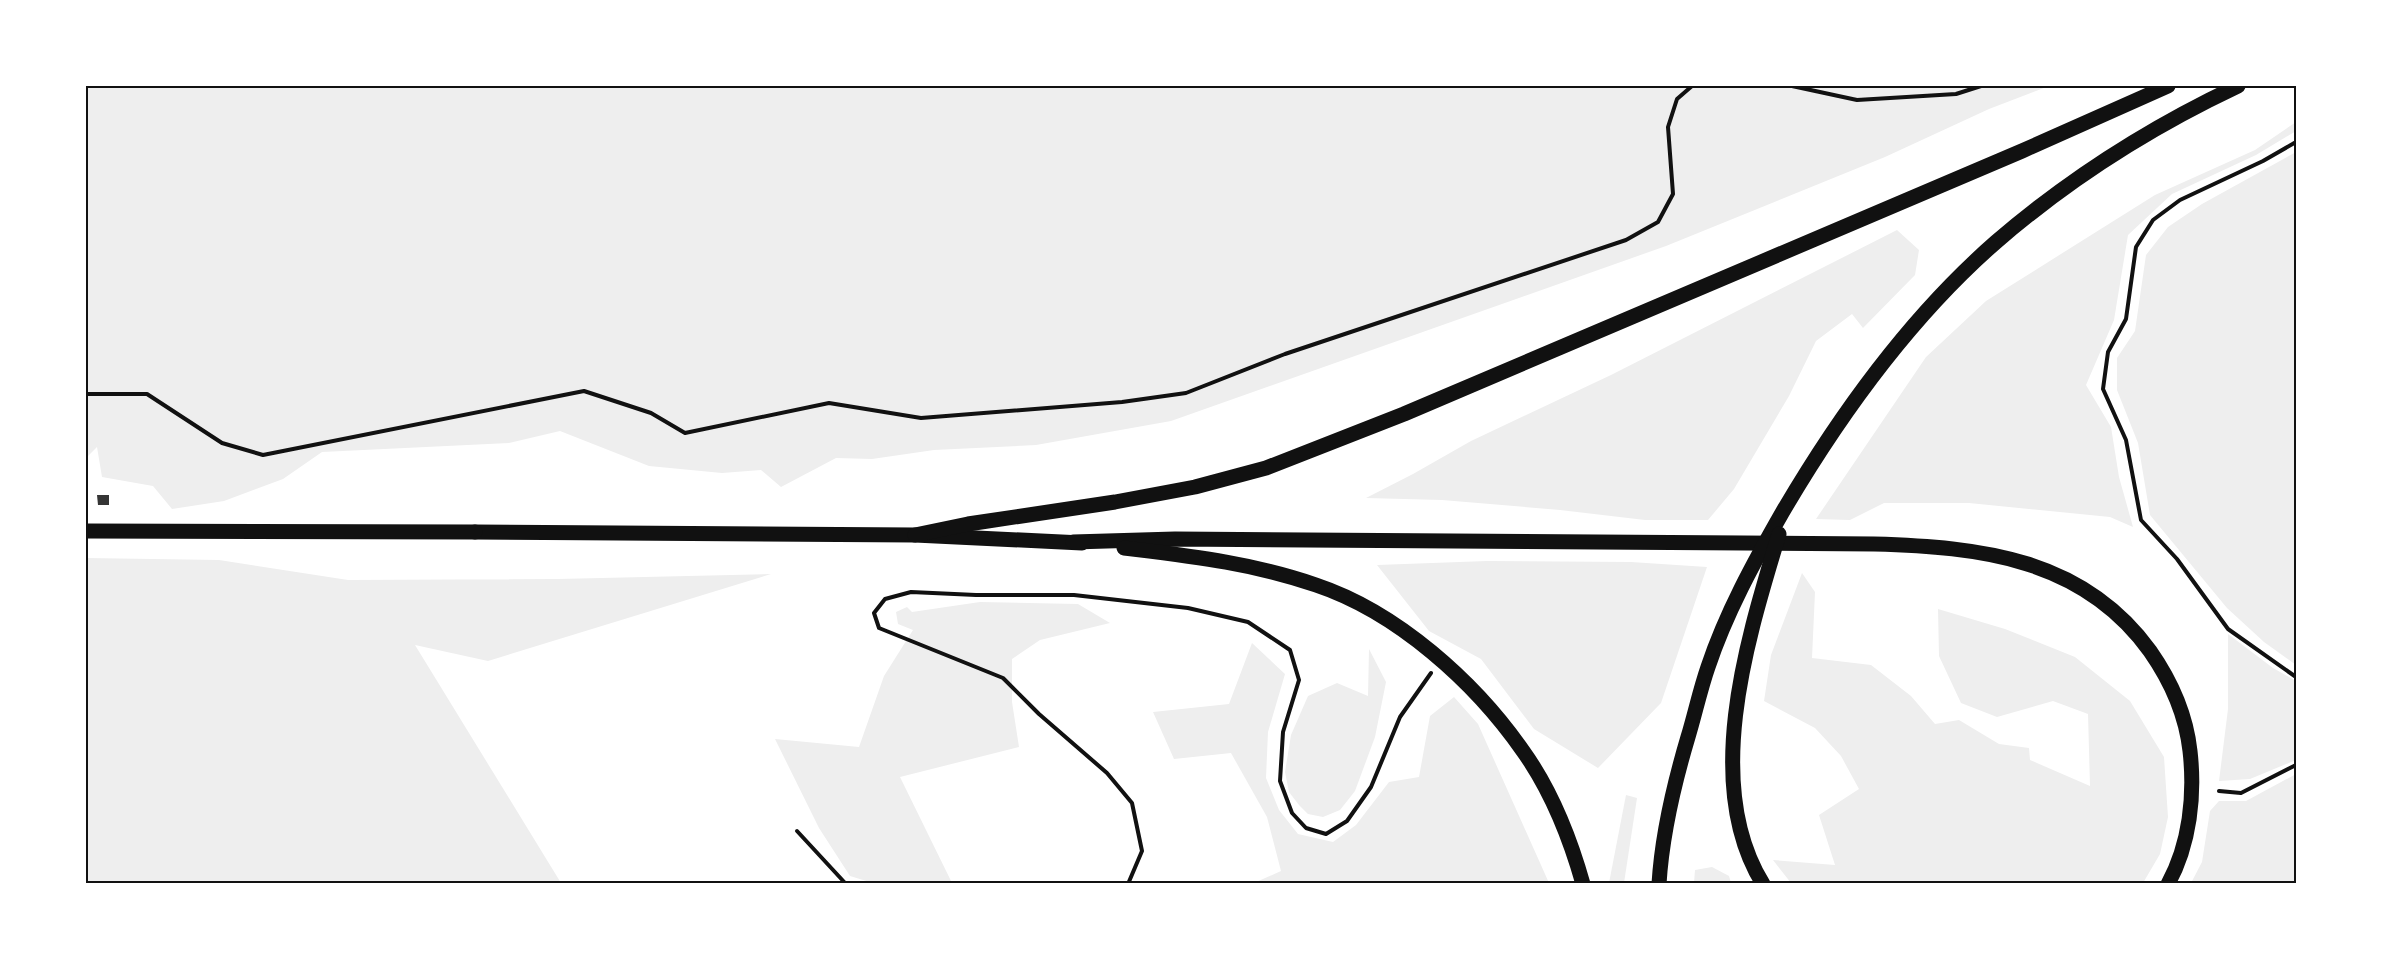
<svg xmlns="http://www.w3.org/2000/svg" width="2382" height="969" viewBox="0 0 2382 969" font-family="Helvetica,sans-serif">
<style>
.green{fill:#eee}
.building{fill:#353535}
.lines{fill:none;stroke-linecap:round;stroke-linejoin:round}
.path{stroke:#111;stroke-width:4}
.primary{stroke:#111;stroke-width:15}
.trunk{stroke:#111;stroke-width:15}
.neatline{fill:none;stroke:#111;stroke-width:2}
</style>
<rect width="100%" height="100%" fill="#fff"/>
<g class="green">
<path d="M 86,86 L 2049,86 L 1989,109 L 1885,157 L 1666,246 L 1171,421 L 1036,445 L 934,450 L 872,459 L 836,458 L 781,487 L 761,470 L 722,473 L 649,466 L 560,431 L 509,443 L 322,452 L 283,479 L 224,501 L 172,509 L 153,486 L 102,477 L 97,447 L 86,458 Z"/>
<path d="M 2296,122 L 2296,131 L 2256,155 L 2172,194 L 2128,235 L 2114,320 L 2086,385 L 2111,427 L 2119,477 L 2133,527 L 2110,517 L 1969,503 L 1884,503 L 1850,520 L 1816,519 L 1926,357 L 1986,301 L 2155,195 L 2255,150 Z"/>
<path d="M 2296,152 L 2296,665 L 2264,642 L 2227,608 L 2150,515 L 2138,443 L 2117,390 L 2117,358 L 2135,331 L 2146,255 L 2168,227 L 2202,204 Z"/>
<path d="M 1897,230 L 1919,250 L 1915,275 L 1863,328 L 1852,314 L 1816,341 L 1789,396 L 1734,489 L 1708,520 L 1645,520 L 1560,510 L 1442,500 L 1366,498 L 1413,474 L 1471,441 L 1611,375 Z"/>
<path d="M 86,558 L 219,560 L 348,580 L 558,579 L 771,574 L 488,661 L 415,645 L 561,883 L 86,884 Z"/>
<path d="M 1487,561 L 1631,562 L 1707,567 L 1661,703 L 1598,768 L 1534,729 L 1481,659 L 1429,631 L 1377,565 Z"/>
<path d="M 1802,573 L 1815,592 L 1812,658 L 1871,665 L 1911,696 L 1935,724 L 1959,720 L 1999,744 L 2029,748 L 2030,760 L 2090,786 L 2088,714 L 2053,701 L 1997,717 L 1961,703 L 1939,656 L 1938,609 L 2005,629 L 2075,657 L 2130,701 L 2164,757 L 2168,817 L 2160,854 L 2143,883 L 1791,883 L 1773,860 L 1835,865 L 1819,815 L 1859,789 L 1841,756 L 1815,728 L 1764,701 L 1771,655 Z"/>
<path d="M 980,602 L 1078,604 L 1110,623 L 1040,640 L 1012,659 L 1012,702 L 1019,747 L 900,777 L 952,883 L 873,883 L 850,876 L 819,828 L 775,739 L 859,747 L 884,676 L 913,630 L 898,624 L 896,612 L 907,607 L 912,612 Z"/>
<path d="M 2228,634 L 2273,668 L 2296,681 L 2296,760 L 2250,779 L 2219,781 L 2228,709 Z"/>
<path d="M 1252,643 L 1285,674 L 1268,732 L 1266,778 L 1279,810 L 1298,834 L 1333,842 L 1356,825 L 1389,782 L 1419,777 L 1430,716 L 1454,697 L 1478,724 L 1549,883 L 1254,883 L 1281,871 L 1267,817 L 1231,753 L 1174,759 L 1153,712 L 1229,704 Z"/>
<path d="M 1369,649 L 1386,682 L 1375,737 L 1355,791 L 1340,810 L 1323,817 L 1308,814 L 1299,805 L 1289,792 L 1285,772 L 1291,735 L 1308,696 L 1337,683 L 1368,696 Z"/>
<path d="M 2296,774 L 2296,883 L 2191,883 L 2202,862 L 2210,811 L 2219,801 L 2246,801 Z"/>
<path d="M 1626,795 L 1637,798 L 1624,883 L 1609,883 Z"/>
<path d="M 1712,867 L 1729,876 L 1731,883 L 1694,883 L 1695,870 Z"/>
</g>
<path class="building" d="M 97,495 L 109,495 L 109,505 L 98,505 Z"/>
<g class="lines">
<g class="path">
<path d="M 1792,86 L 1857,100 L 1956,94 L 1981,86"/>
<path d="M 2296,142 L 2263,161 L 2180,200 L 2153,220 L 2136,247 L 2126,319 L 2108,352 L 2103,389 L 2126,440 L 2141,520 L 2177,559 L 2228,629 L 2296,677"/>
<path d="M 86,394 L 147,394 L 222,443 L 263,455 L 584,391 L 651,413 L 685,433 L 829,403 L 921,418 L 1122,402 L 1186,393 L 1285,354 L 1626,240 L 1658,222 L 1673,194 L 1668,127 L 1677,99 L 1692,86"/>
<path d="M 2219,791 L 2241,793 L 2296,765"/>
<path d="M 797,831 L 846,884"/>
<path d="M 1128,884 L 1142,851 L 1132,803 L 1107,773 L 1039,714 L 1003,678 L 879,628 L 874,613 L 885,599 L 911,592 L 976,595 L 1074,595 L 1188,608 L 1248,622 L 1290,650 L 1299,680 L 1283,732 L 1280,781 L 1292,813 L 1306,828 L 1326,834 L 1347,821 L 1371,787 L 1400,717 L 1431,673"/>
</g>
<g class="primary">
<path d="M 475,532 L 915,535 L 1082,543"/>
<path d="M 915,535 L 968,524 L 1115,502 L 1195,487 L 1266,468 L 1404,414 L 2022,151 L 2168,86"/>
<path d="M 1073,542 L 1175,539 L 1874,544 C 1980,547 2083,558 2150,651 C 2171,681 2186,715 2190,751 C 2195,795 2190,844 2168,884"/>
<path d="M 1124,548 C 1189,556 1253,563 1316,585 C 1397,612 1475,682 1523,751 C 1551,790 1570,838 1583,884"/>
<path d="M 1659,884 C 1662,834 1674,784 1688,737 C 1695,714 1700,690 1708,667 C 1726,613 1754,562 1782,513 C 1840,414 1909,318 1996,242 C 2069,179 2151,127 2238,86"/>
<path d="M 1763,884 C 1701,784 1748,637 1779,534"/>
</g>
<path class="trunk" d="M 86,531 L 475,532"/>
</g>
<rect width="2382" height="969" fill="none" stroke="#ffffff" stroke-width="174"/>
<rect x="87" y="87" width="2208" height="795" class="neatline"/>
</svg>
